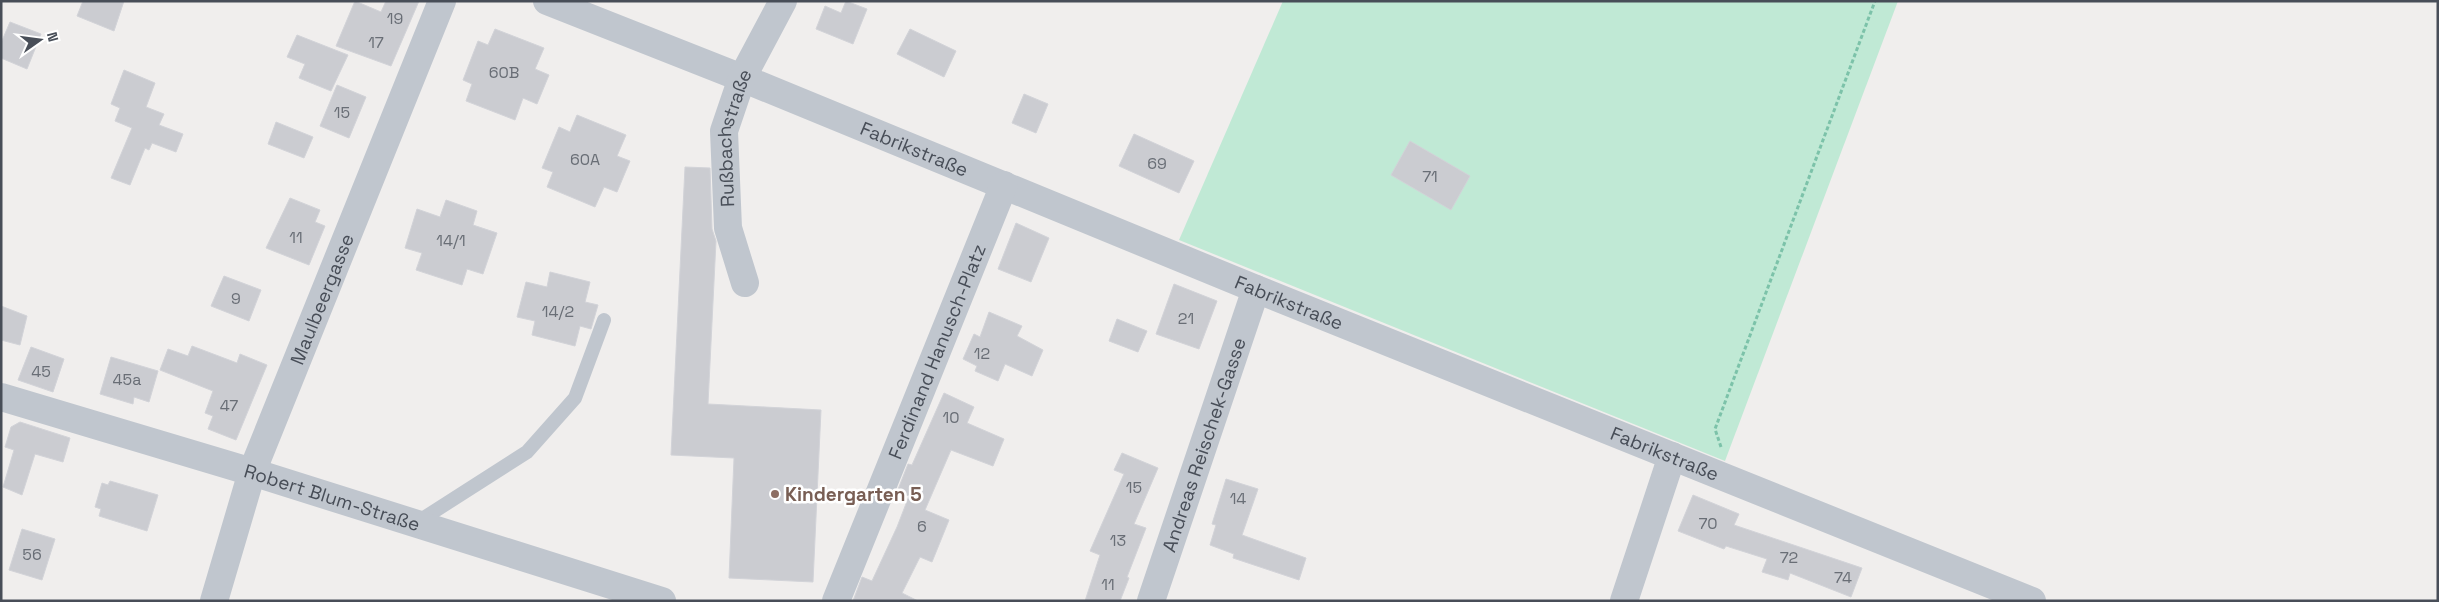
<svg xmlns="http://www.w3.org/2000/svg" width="2439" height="602" viewBox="0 0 2439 602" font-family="'Space Grotesk',sans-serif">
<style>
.green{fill:#c0e9d5}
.building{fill:#cbccd1;stroke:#d2d3d8}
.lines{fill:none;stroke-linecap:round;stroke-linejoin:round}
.path{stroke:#7cc2a9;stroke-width:3;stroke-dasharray:4 2.5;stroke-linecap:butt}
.service{stroke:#c0c6ce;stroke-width:14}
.minor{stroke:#c0c6ce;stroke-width:28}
.education-dot{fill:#8d6e63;stroke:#fff;stroke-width:2}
.labels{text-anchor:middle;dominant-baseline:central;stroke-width:5;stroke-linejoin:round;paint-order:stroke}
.number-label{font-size:16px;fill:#696e76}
.street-label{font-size:19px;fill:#484e58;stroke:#fff}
.education-label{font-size:19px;font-weight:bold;fill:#785e54;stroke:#fff;text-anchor:start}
</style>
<rect width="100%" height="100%" fill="#f0eeed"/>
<path class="green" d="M 1283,1 L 1898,1 L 1725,461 L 1179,240 Z"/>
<g class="building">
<path d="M 83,1 L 124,1 L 114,31 L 77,16 Z"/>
<path d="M 355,1 L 381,12 L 386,1 L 419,1 L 391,66 L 336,46 Z"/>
<path d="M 846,1 L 867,9 L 853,44 L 816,29 L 825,6 L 841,13 Z"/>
<path d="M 10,22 L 41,34 L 27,69 L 1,58 L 1,43 Z"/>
<path d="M 495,29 L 544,48 L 535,69 L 549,75 L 537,104 L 523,98 L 515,120 L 466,101 L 472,84 L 463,80 L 478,41 L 488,45 Z"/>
<path d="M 910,29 L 956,51 L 944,77 L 897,54 Z"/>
<path d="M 297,35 L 348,55 L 331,91 L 299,78 L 305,64 L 287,57 Z"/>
<path d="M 124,70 L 155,83 L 146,107 L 164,114 L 159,125 L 183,134 L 176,152 L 152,143 L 149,150 L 145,148 L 130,185 L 111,178 L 132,128 L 115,121 L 120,108 L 111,104 Z"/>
<path d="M 337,85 L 366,97 L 349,138 L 320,126 Z"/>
<path d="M 1024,94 L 1048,104 L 1036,133 L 1012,123 Z"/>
<path d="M 577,115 L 626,135 L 617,156 L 630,161 L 617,192 L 604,187 L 595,207 L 547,187 L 553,172 L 542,168 L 559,127 L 570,132 Z"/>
<path d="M 276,122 L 313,137 L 304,158 L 268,144 Z"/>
<path d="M 1134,134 L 1194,161 L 1179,193 L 1119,166 Z"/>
<path d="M 1410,141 L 1470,176 L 1451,210 L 1391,175 Z"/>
<path d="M 685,167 L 710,168 L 712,229 L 716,241 L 708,404 L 821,410 L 813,582 L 729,578 L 734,458 L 671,455 Z"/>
<path d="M 290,198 L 320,210 L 315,222 L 325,226 L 309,265 L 266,248 Z"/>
<path d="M 446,200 L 477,211 L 473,225 L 497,233 L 483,274 L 467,269 L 462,285 L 416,270 L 422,253 L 405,248 L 417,209 L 440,217 Z"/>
<path d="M 1016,223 L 1049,238 L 1031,282 L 998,269 Z"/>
<path d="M 550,272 L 590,282 L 585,302 L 598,305 L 591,329 L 580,326 L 575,346 L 532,335 L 535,321 L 517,317 L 526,282 L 547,287 Z"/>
<path d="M 224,276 L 261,290 L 249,321 L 211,306 Z"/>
<path d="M 1174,284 L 1217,301 L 1199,349 L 1156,334 Z"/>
<path d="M 1,306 L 27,316 L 20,345 L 1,340 Z"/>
<path d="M 989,312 L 1022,326 L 1017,336 L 1043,350 L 1032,376 L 1005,364 L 998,381 L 975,371 L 977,366 L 963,359 L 974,334 L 980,337 Z"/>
<path d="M 1117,319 L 1147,331 L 1138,352 L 1109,341 Z"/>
<path d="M 192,346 L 237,363 L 240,354 L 267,365 L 236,440 L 208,429 L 213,416 L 205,413 L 213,391 L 160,370 L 168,349 L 188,356 Z"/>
<path d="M 31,347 L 64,359 L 53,392 L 18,380 Z"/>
<path d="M 111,357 L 158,371 L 149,402 L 134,397 L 133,404 L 100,394 Z"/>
<path d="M 944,393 L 974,407 L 967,423 L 1004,439 L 993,466 L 951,450 L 925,510 L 949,520 L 932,562 L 920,557 L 902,593 L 918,601 L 853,601 L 862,577 L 872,581 L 897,527 L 909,496 L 897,492 L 908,464 L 912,465 Z"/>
<path d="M 20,422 L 70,438 L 63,462 L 35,454 L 22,495 L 3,487 L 14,450 L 5,447 L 11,427 Z"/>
<path d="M 1122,453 L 1158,468 L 1134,524 L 1146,528 L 1127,577 L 1129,578 L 1120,601 L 1085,601 L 1100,555 L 1090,551 L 1124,474 L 1114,470 Z"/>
<path d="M 1226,479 L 1258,489 L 1242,535 L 1306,558 L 1299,580 L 1233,558 L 1234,554 L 1210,545 L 1216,525 L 1212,524 Z"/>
<path d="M 110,481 L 158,495 L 147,531 L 99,516 L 101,509 L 95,507 L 102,483 L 108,485 Z"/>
<path d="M 1693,495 L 1739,514 L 1734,525 L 1862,568 L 1851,597 L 1790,573 L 1788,580 L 1762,572 L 1767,559 L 1726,546 L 1724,549 L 1678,531 Z"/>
<path d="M 22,529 L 55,539 L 42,580 L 9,570 Z"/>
</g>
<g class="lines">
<path class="path" d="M 1721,447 L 1715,429 L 1875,1"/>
<path class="service" d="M 416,523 L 527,452 L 575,398 L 604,320"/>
<g class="minor">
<path id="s1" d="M 547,1 L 742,78 L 1256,289 L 2032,601"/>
<path id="s2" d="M 745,283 L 728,228 L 724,131 L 742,78 L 783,1"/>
<path id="s3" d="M 1,397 L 252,472 L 662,601"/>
<path id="s4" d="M 214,601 L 252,472 L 442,1"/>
<path id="s5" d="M 836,601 L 1004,185"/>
<path id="s6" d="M 1151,601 L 1256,289"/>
<path d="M 1624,601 L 1672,456"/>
</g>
</g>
<circle class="education-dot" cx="775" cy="494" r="5"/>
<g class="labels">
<g class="number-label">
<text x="395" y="18">19</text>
<text x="376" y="42">17</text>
<text x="504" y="72">60B</text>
<text x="342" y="112">15</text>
<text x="585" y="159">60A</text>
<text x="1157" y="163">69</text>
<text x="1430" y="176">71</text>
<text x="296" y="237">11</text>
<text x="451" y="240">14/1</text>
<text x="236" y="298">9</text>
<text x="558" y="311">14/2</text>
<text x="1186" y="318">21</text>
<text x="982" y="353">12</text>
<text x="41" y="371">45</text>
<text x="127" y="379">45a</text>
<text x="229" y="405">47</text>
<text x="951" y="417">10</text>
<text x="1134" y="487">15</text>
<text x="1238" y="498">14</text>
<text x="1708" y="523">70</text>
<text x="922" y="526">6</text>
<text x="1118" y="540">13</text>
<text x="32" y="554">56</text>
<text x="1789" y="557">72</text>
<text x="1843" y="577">74</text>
<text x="1108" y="584">11</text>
</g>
<g class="street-label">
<text stroke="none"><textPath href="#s2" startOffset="149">Rußbachstraße</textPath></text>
<text stroke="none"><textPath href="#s1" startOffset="396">Fabrikstraße</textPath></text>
<text stroke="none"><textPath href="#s4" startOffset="321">Maulbeergasse</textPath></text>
<text stroke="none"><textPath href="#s1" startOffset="801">Fabrikstraße</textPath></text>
<text stroke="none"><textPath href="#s5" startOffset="269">Ferdinand Hanusch-Platz</textPath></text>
<text stroke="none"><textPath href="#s6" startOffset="165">Andreas Reischek-Gasse</textPath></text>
<text stroke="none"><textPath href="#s1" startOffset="1206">Fabrikstraße</textPath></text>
<text stroke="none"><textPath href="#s3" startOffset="346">Robert Blum-Straße</textPath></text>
</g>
<g class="education-label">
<text x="785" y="494">Kindergarten 5</text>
</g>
</g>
<rect width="2439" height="602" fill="none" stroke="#484e58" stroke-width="5"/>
<g transform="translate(40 40) rotate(76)" stroke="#ffffff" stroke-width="4" paint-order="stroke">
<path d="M0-4L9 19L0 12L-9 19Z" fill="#484e58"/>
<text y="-8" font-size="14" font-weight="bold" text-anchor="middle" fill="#484e58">N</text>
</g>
</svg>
